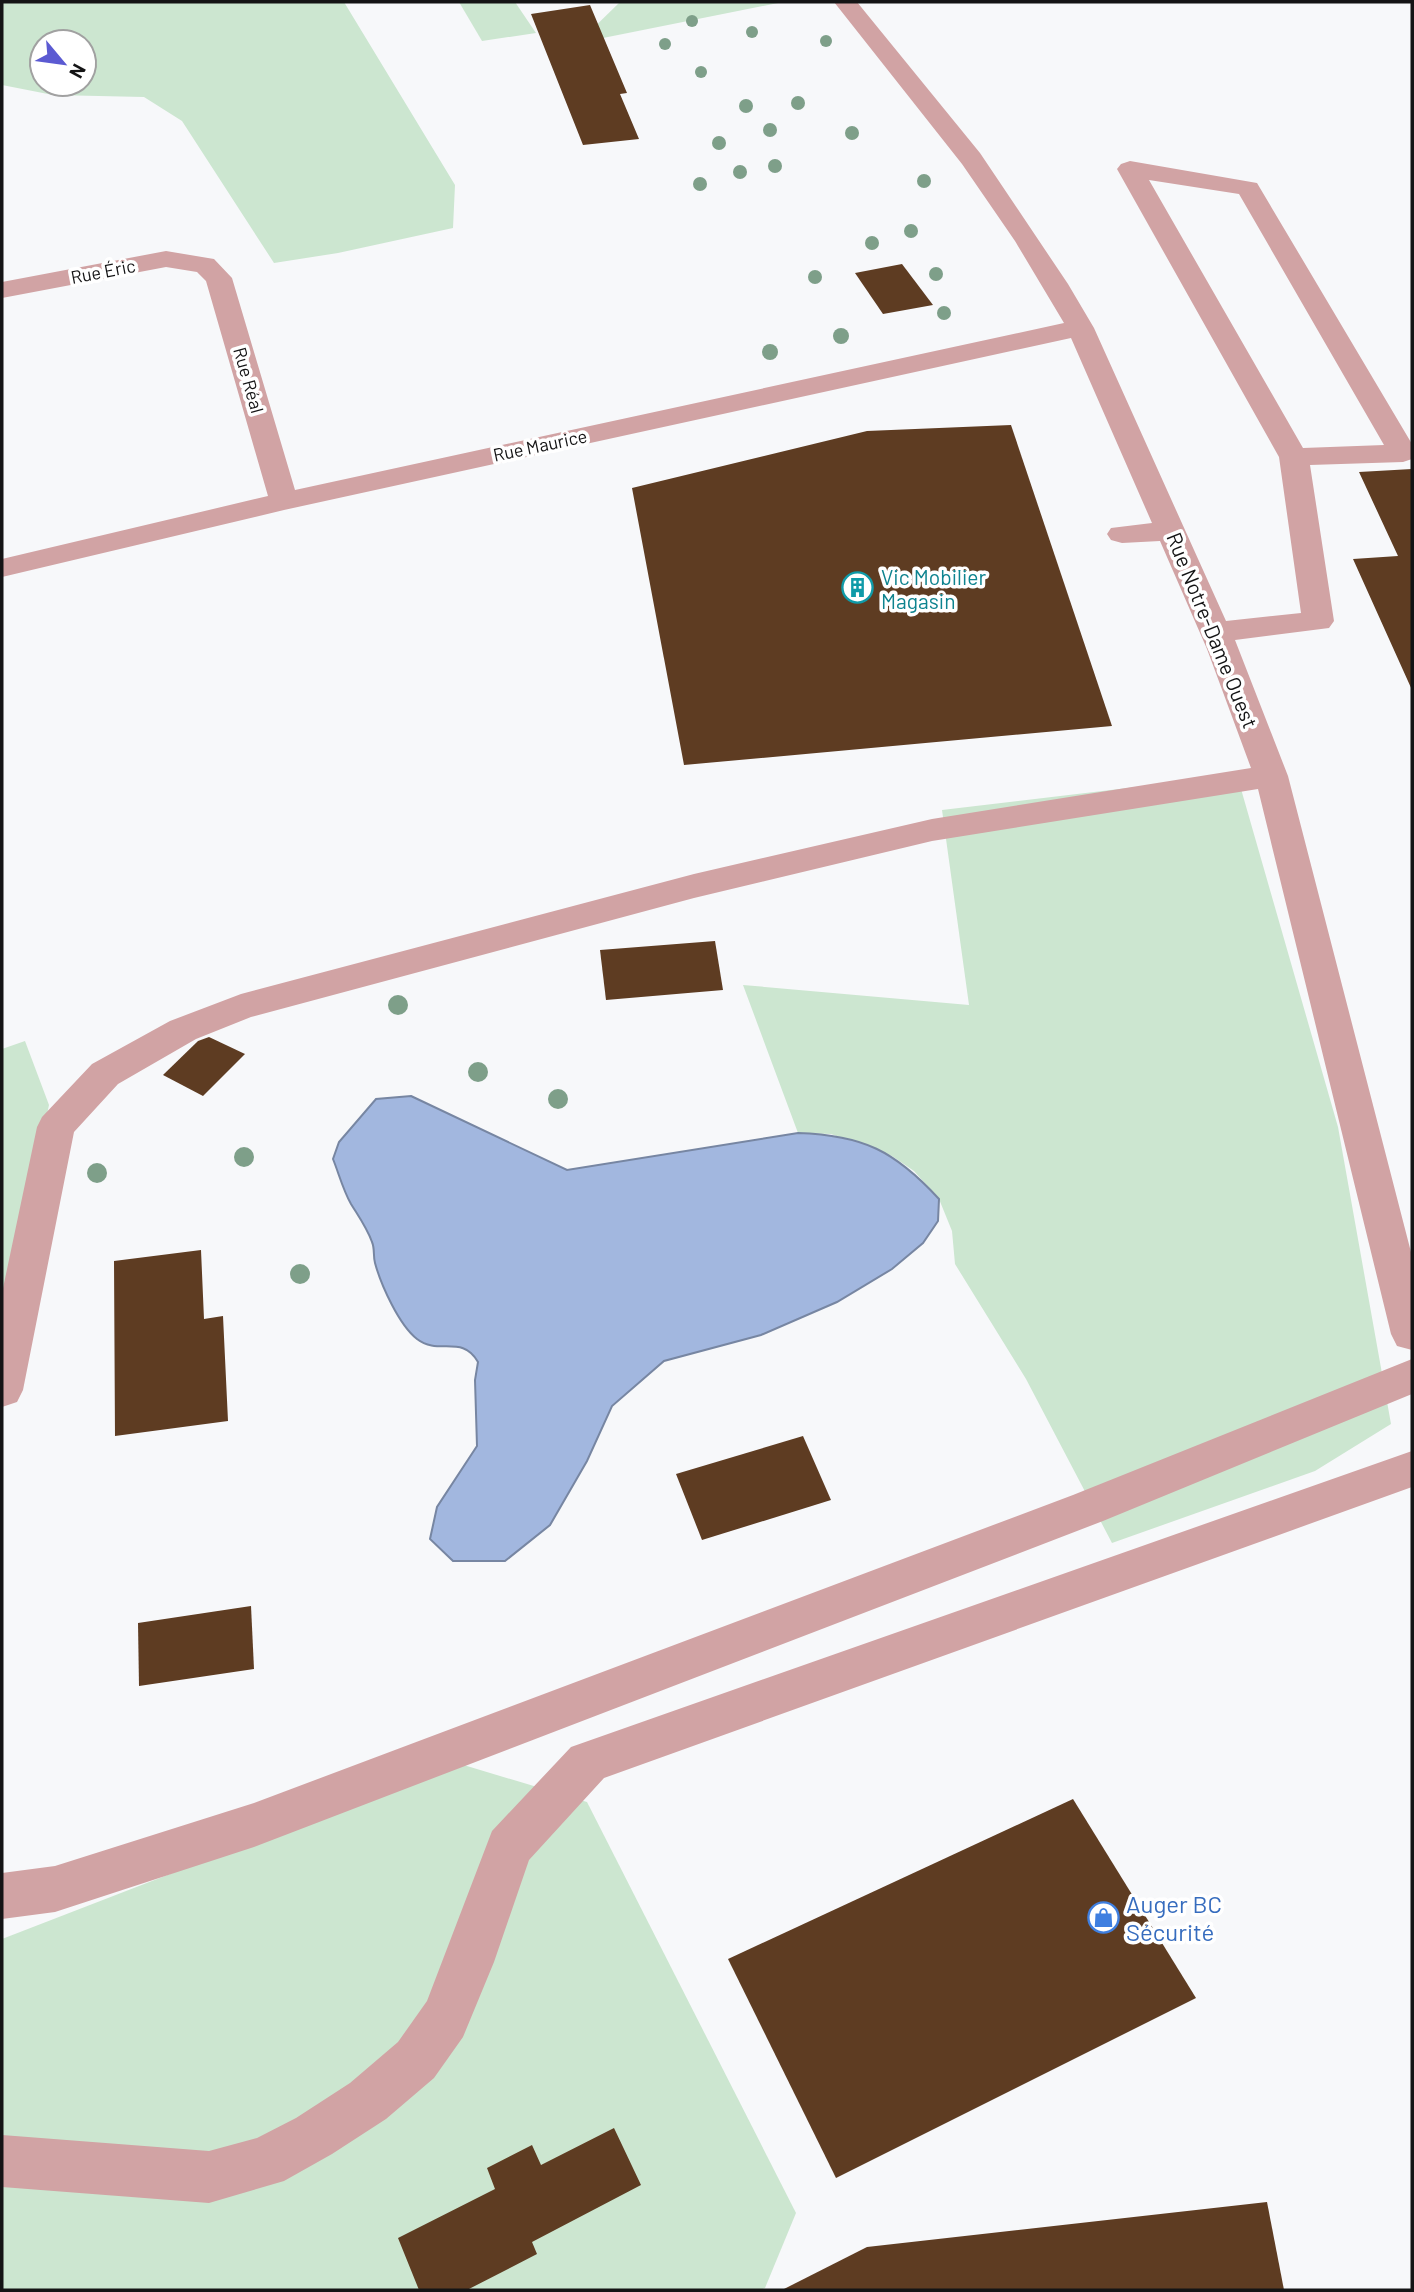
<svg xmlns="http://www.w3.org/2000/svg" width="1414" height="2292" viewBox="0 0 1414 2292" font-family="Barlow,sans-serif">
<style>
.green{fill:#cce6d0;fill-rule:evenodd}
.water{fill:#a2b7df;stroke:#7786a2;stroke-width:2}
.building{fill:#5e3c22}
.lines{fill:none;stroke-linecap:round;stroke-linejoin:round}
.minor{fill:#d1a3a4;fill-rule:evenodd}
.tree{fill:#7e9f89}
.labels{text-anchor:middle;dominant-baseline:central;stroke-width:7;stroke-linejoin:round;paint-order:stroke}
.far-street-label{font-size:18px;fill:#141415;stroke:#fff}
.culture-label{font-size:21px;fill:#0d838f;stroke:#fff;text-anchor:start}
.street-label{font-size:21px;fill:#141415;stroke:#fff}
.near-shop-label{font-size:24px;fill:#366cbe;stroke:#fff;text-anchor:start}
</style>
<rect width="100%" height="100%" fill="#f7f8fa"/>
<g class="green">
<path d="M 2,2 L 344,2 L 455,185 L 453,228 L 338,253 L 274,263 L 182,121 L 144,97 L 53,95 L 2,85 ZM 84,42 L 84,84 L 42,84 L 42,42 Z"/>
<path d="M 459,2 L 515,2 L 536,33 L 482,41 Z"/>
<path d="M 620,2 L 783,2 L 578,43 Z"/>
<path d="M 1237,775 L 1338,1127 L 1391,1424 L 1315,1471 L 1112,1543 L 1026,1379 L 955,1264 L 952,1231 L 939,1199 L 914,1171 L 892,1156 L 831,1134 L 798,1133 L 743,985 L 969,1005 L 942,810 Z"/>
<path d="M 25,1041 L 49,1105 L 2,1327 L 2,1049 Z"/>
<path d="M 457,1763 L 587,1802 L 796,2213 L 765,2288 L 760,2290 L 2,2290 L 2,1939 Z"/>
</g>
<path class="water" d="M 411,1096 L 567,1170 L 798,1133 C 863,1135 895,1151 939,1199 L 938,1221 L 923,1243 L 892,1269 L 837,1302 L 761,1335 L 664,1361 L 612,1406 L 587,1461 L 550,1525 L 505,1561 L 453,1561 L 430,1539 L 437,1507 L 477,1446 L 475,1380 L 478,1362 C 462,1334 439,1356 417,1339 C 399,1325 381,1285 375,1263 C 373,1256 375,1249 372,1242 C 367,1228 359,1217 351,1204 C 343,1190 339,1174 333,1159 L 339,1142 L 376,1099 Z"/>
<g class="building">
<path d="M 590,5 L 627,93 L 620,94 L 639,139 L 583,145 L 531,14 Z"/>
<path d="M 902,264 L 933,305 L 883,314 L 855,273 Z"/>
<path d="M 1011,425 L 1112,726 L 684,765 L 632,488 L 867,431 Z"/>
<path d="M 1412,469 L 1412,690 L 1353,559 L 1398,556 L 1359,472 Z"/>
<path d="M 715,941 L 723,990 L 606,1000 L 600,950 Z"/>
<path d="M 209,1037 L 245,1054 L 203,1096 L 163,1075 L 198,1041 Z"/>
<path d="M 201,1250 L 204,1319 L 223,1316 L 228,1421 L 115,1436 L 114,1261 Z"/>
<path d="M 803,1436 L 831,1500 L 702,1540 L 676,1474 Z"/>
<path d="M 251,1606 L 254,1669 L 139,1686 L 138,1623 Z"/>
<path d="M 1073,1799 L 1196,1998 L 836,2178 L 728,1959 Z"/>
<path d="M 614,2128 L 641,2185 L 532,2242 L 537,2254 L 467,2290 L 419,2290 L 398,2238 L 495,2189 L 487,2168 L 532,2145 L 541,2165 Z"/>
<path d="M 1267,2202 L 1284,2290 L 782,2290 L 867,2247 Z"/>
</g>
<g class="lines">
<g class="minor">
<path d="M 834,2 L 857,2 L 980,153 L 1068,284 L 1094,328 L 1226,621 L 1301,613 L 1279,457 L 1117,169 L 1121,164 L 1130,161 L 1257,183 L 1412,444 L 1412,459 L 1403,462 L 1310,465 L 1334,621 L 1329,628 L 1235,640 L 1288,776 L 1412,1256 L 1412,1350 L 1397,1346 L 1391,1334 L 1258,789 L 932,841 L 694,898 L 251,1017 L 196,1039 L 118,1084 L 74,1132 L 23,1390 L 17,1402 L 2,1407 L 2,1293 L 37,1127 L 42,1117 L 92,1064 L 170,1021 L 241,994 L 694,874 L 932,819 L 1251,768 L 1207,649 L 1160,541 L 1122,543 L 1111,540 L 1107,534 L 1111,528 L 1152,523 L 1071,338 L 284,510 L 2,577 L 2,559 L 268,496 L 206,281 L 197,272 L 166,267 L 2,298 L 2,282 L 166,251 L 214,259 L 232,278 L 295,490 L 1064,323 L 1015,241 L 962,164 ZM 1149,180 L 1239,194 L 1384,445 L 1303,448 Z"/>
<path d="M 1412,1359 L 1412,1394 L 1103,1521 L 254,1847 L 55,1912 L 2,1919 L 2,1873 L 55,1866 L 254,1803 L 1073,1495 Z"/>
<path d="M 1412,1451 L 1412,1487 L 604,1778 L 529,1860 L 494,1962 L 463,2037 L 434,2078 L 386,2119 L 332,2154 L 284,2181 L 209,2203 L 2,2187 L 2,2135 L 209,2151 L 257,2138 L 296,2118 L 350,2083 L 398,2042 L 427,2001 L 492,1831 L 571,1747 Z"/>
</g>
</g>
<g class="tree">
<circle cx="692" cy="21" r="6"/>
<circle cx="752" cy="32" r="6"/>
<circle cx="826" cy="41" r="6"/>
<circle cx="665" cy="44" r="6"/>
<circle cx="701" cy="72" r="6"/>
<circle cx="798" cy="103" r="7"/>
<circle cx="746" cy="106" r="7"/>
<circle cx="770" cy="130" r="7"/>
<circle cx="852" cy="133" r="7"/>
<circle cx="719" cy="143" r="7"/>
<circle cx="775" cy="166" r="7"/>
<circle cx="740" cy="172" r="7"/>
<circle cx="924" cy="181" r="7"/>
<circle cx="700" cy="184" r="7"/>
<circle cx="911" cy="231" r="7"/>
<circle cx="872" cy="243" r="7"/>
<circle cx="936" cy="274" r="7"/>
<circle cx="815" cy="277" r="7"/>
<circle cx="944" cy="313" r="7"/>
<circle cx="841" cy="336" r="8"/>
<circle cx="770" cy="352" r="8"/>
<circle cx="398" cy="1005" r="10"/>
<circle cx="478" cy="1072" r="10"/>
<circle cx="558" cy="1099" r="10"/>
<circle cx="244" cy="1157" r="10"/>
<circle cx="97" cy="1173" r="10"/>
<circle cx="300" cy="1274" r="10"/>
</g>
<defs>
<symbol id="building-ring" viewBox="-11 -11 22 22"><circle r="9.5" fill="#fff" stroke="#0f9aa8" stroke-width="1.5"/><path d="M-4-6H4V6H1V3H-1V6H-4ZM-2.5-4.3h1.7v1.8h-1.7ZM.8-4.3h1.7v1.8H.8ZM-2.5-1h1.7V.8h-1.7ZM.8-1h1.7V.8H.8Z" fill="#0f9aa8"/></symbol>
<symbol id="shop-ring" viewBox="-11 -11 22 22"><circle r="9.5" fill="#fff" stroke="#3f7fe0" stroke-width="1.5"/><path d="M-5-2.5h2.3a2.7 3.5 0 0 1 5.4 0H5L5.5 6h-11ZM-1.5-2.5h3a1.5 2.3 0 0 0-3 0Z" fill="#3f7fe0"/></symbol>
</defs>
<g fill-rule="evenodd">
<use href="#building-ring" x="840" y="570" width="35" height="35"/>
<use href="#shop-ring" x="1086" y="1900" width="35" height="35"/>
</g>
<g class="labels">
<g class="far-street-label">
<text transform="translate(103 271) rotate(-11)">Rue Éric</text>
<text transform="translate(249 380) rotate(74)">Rue Réal</text>
<text transform="translate(540 445) rotate(-12)">Rue Maurice</text>
</g>
<g class="culture-label">
<text x="881" y="576">Vic Mobilier<tspan x="881" dy="24">Magasin</tspan></text>
</g>
<g class="street-label">
<text transform="translate(1213 630) rotate(68)">Rue Notre-Dame Ouest</text>
</g>
<g class="near-shop-label">
<text x="1126" y="1903">Auger BC<tspan x="1126" dy="28">Sécurité</tspan></text>
</g>
</g>
<rect width="1414" height="2292" fill="none" stroke="#141415" stroke-width="7"/>
<g transform="translate(63 63) rotate(119)"><circle r="33" fill="#ffffff" stroke="#a1a1a1" stroke-width="2"/>
<path d="M0-5L12 26L0 18L-12 26Z" fill="#5b5ad2"/>
<text y="-10" font-size="19" font-weight="bold" text-anchor="middle" fill="#141415">N</text>
</g>
</svg>
